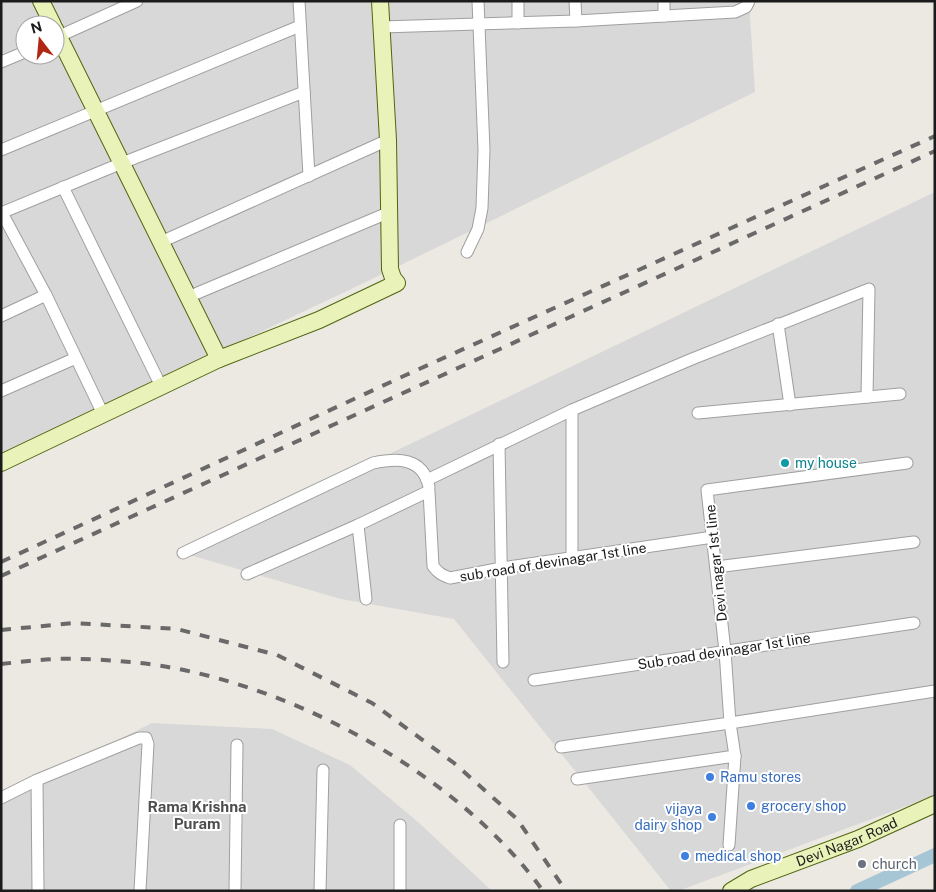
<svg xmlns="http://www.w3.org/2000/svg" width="936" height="892" viewBox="0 0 936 892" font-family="'Public Sans',sans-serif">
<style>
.residential{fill:#d9d8d8;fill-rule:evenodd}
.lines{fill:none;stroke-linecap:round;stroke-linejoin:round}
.canal{stroke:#a6c5d5;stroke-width:14}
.street-casing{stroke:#9f9f9f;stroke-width:13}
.secondary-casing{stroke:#51650f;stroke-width:18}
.street{stroke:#fff;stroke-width:11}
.secondary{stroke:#e8f2b9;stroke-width:16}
.rail{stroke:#696969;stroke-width:4;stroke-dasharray:10 10;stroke-linecap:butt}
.culture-dot{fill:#0f9aa8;stroke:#fff;stroke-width:2}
.shop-dot{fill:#3f7fe0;stroke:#fff;stroke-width:2}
.worship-dot{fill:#6b7280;stroke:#fff;stroke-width:2}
.labels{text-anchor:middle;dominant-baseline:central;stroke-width:4;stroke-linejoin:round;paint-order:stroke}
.culture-label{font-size:14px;fill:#0d838f;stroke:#fff;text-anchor:start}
.street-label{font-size:14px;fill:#1b1b1b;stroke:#fff}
.shop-label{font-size:14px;fill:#366cbe;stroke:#fff;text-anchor:start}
.worship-label{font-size:14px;fill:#5b616d;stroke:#fff;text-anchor:start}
.neighbourhood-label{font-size:15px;font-weight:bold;fill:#4e4e4e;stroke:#fff}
</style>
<rect width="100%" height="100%" fill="#ebe9e1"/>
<g class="residential">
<path d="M 1,1 L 749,1 L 755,92 L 370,280 L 1,455 ZM 25,25 L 55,25 L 55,55 L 25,55 Z"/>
<path d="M 935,192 L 935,794 L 912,804 L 678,891 L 671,891 L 454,619 L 341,599 L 183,553 Z"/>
<path d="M 152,723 L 272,729 L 350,765 L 418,822 L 492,891 L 1,891 L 1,798 Z"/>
</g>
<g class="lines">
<path class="canal" d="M 857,891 L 935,855"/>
<defs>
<g id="street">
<path d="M 299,1 L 309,176"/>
<path d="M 518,1 L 518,23"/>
<path d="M 575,1 L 576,21"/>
<path d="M 664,1 L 664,16"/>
<path d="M 381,27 L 576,21 L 735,12 L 746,7 L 749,1"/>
<path d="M 55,38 L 137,1"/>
<path d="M 1,62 L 25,52"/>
<path d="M 1,150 L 300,26"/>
<path d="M 63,187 L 161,386"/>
<path d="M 1,213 L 122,163 L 304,92"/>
<path d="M 2,213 L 46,295"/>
<path d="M 161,242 L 388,140"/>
<path d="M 467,252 L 478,229 L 482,208 L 484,150 L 478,1"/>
<path d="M 188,297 L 390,212"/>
<path d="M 1,316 L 46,295 L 103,414"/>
<path d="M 778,324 L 790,405"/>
<path d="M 1,391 L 76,358"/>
<path d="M 572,410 L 572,559"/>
<path d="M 698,413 L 900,394"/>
<path d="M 499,444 L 503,662"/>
<path d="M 427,480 L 572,410 L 692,359 L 869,289 L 867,397"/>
<path d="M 358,525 L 366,599"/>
<path d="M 183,553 L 373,463 C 397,458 423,457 429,487"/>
<path d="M 716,567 L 914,542"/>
<path d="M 247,574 L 358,525 L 429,491 L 433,566 C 438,573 442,575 450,578 L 502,568 L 713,537"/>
<path d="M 534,680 L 914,623"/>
<path d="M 561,747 L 730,723 L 935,691"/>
<path d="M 577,779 L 735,756"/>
<path d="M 37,780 L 38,891"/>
<path d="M 1,798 L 37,780 L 139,738 L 146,738 L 148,744 L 140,891"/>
<path d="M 400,825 L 400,891"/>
<path d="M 729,845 L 735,756 L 730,723 L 725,651 L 707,490 L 907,463"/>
<path d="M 235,891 L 237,745"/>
<path d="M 320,891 L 323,770"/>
</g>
<g id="secondary">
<path d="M 41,1 L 53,25"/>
<path d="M 55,29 L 219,359"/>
<path d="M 1,463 L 219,359 L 319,320 L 397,283 L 393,278 L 390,269 L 388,140 L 380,1"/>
<path id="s1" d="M 731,891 L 751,879 L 858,839 L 935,804"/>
</g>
</defs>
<use href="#street" class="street-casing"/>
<use href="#secondary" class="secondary-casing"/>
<use href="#street" class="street"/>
<use href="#secondary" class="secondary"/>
<g class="rail">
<path d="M 1,562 L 406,375 L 935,136"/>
<path d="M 1,576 L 935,151"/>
<path d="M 1,630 L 74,623 L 177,629 L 277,655 L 372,703 L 454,763 L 517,819 L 566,891"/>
<path d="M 1,664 C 19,662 36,660 54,659 C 79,658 105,660 130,662 C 277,675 456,770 543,891"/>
</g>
</g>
<circle class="culture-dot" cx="785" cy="463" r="5"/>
<g class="shop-dot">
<circle cx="710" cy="777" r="5"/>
<circle cx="751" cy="806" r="5"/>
<circle cx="712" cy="817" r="5"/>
<circle cx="685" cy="856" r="5"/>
</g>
<circle class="worship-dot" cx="862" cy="864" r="5"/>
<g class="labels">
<g class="culture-label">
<text x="795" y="463">my house</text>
</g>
<g class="street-label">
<text transform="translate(553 562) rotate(-9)">sub road of devinagar 1st line</text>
<text transform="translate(716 563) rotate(-96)">Devi nagar 1st line</text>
<text transform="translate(724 651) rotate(-9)">Sub road devinagar 1st line</text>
<text stroke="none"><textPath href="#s1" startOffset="126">Devi Nagar Road</textPath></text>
</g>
<g class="shop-label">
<text x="720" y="777">Ramu stores</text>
<text x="761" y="806">grocery shop</text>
<text x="702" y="809" text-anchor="end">vijaya<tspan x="702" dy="16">dairy shop</tspan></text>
<text x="695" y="856">medical shop</text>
</g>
<g class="worship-label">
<text x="872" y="864">church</text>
</g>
<g class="neighbourhood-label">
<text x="197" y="806">Rama Krishna<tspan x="197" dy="17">Puram</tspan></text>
</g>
</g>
<rect width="936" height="892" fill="none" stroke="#1b1b1b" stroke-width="5"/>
<g transform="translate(40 40) rotate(344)"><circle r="24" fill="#ffffff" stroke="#a4a4a4"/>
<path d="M0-4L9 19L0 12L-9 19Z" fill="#b22714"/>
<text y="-8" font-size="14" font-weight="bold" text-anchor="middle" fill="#1b1b1b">N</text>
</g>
</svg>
